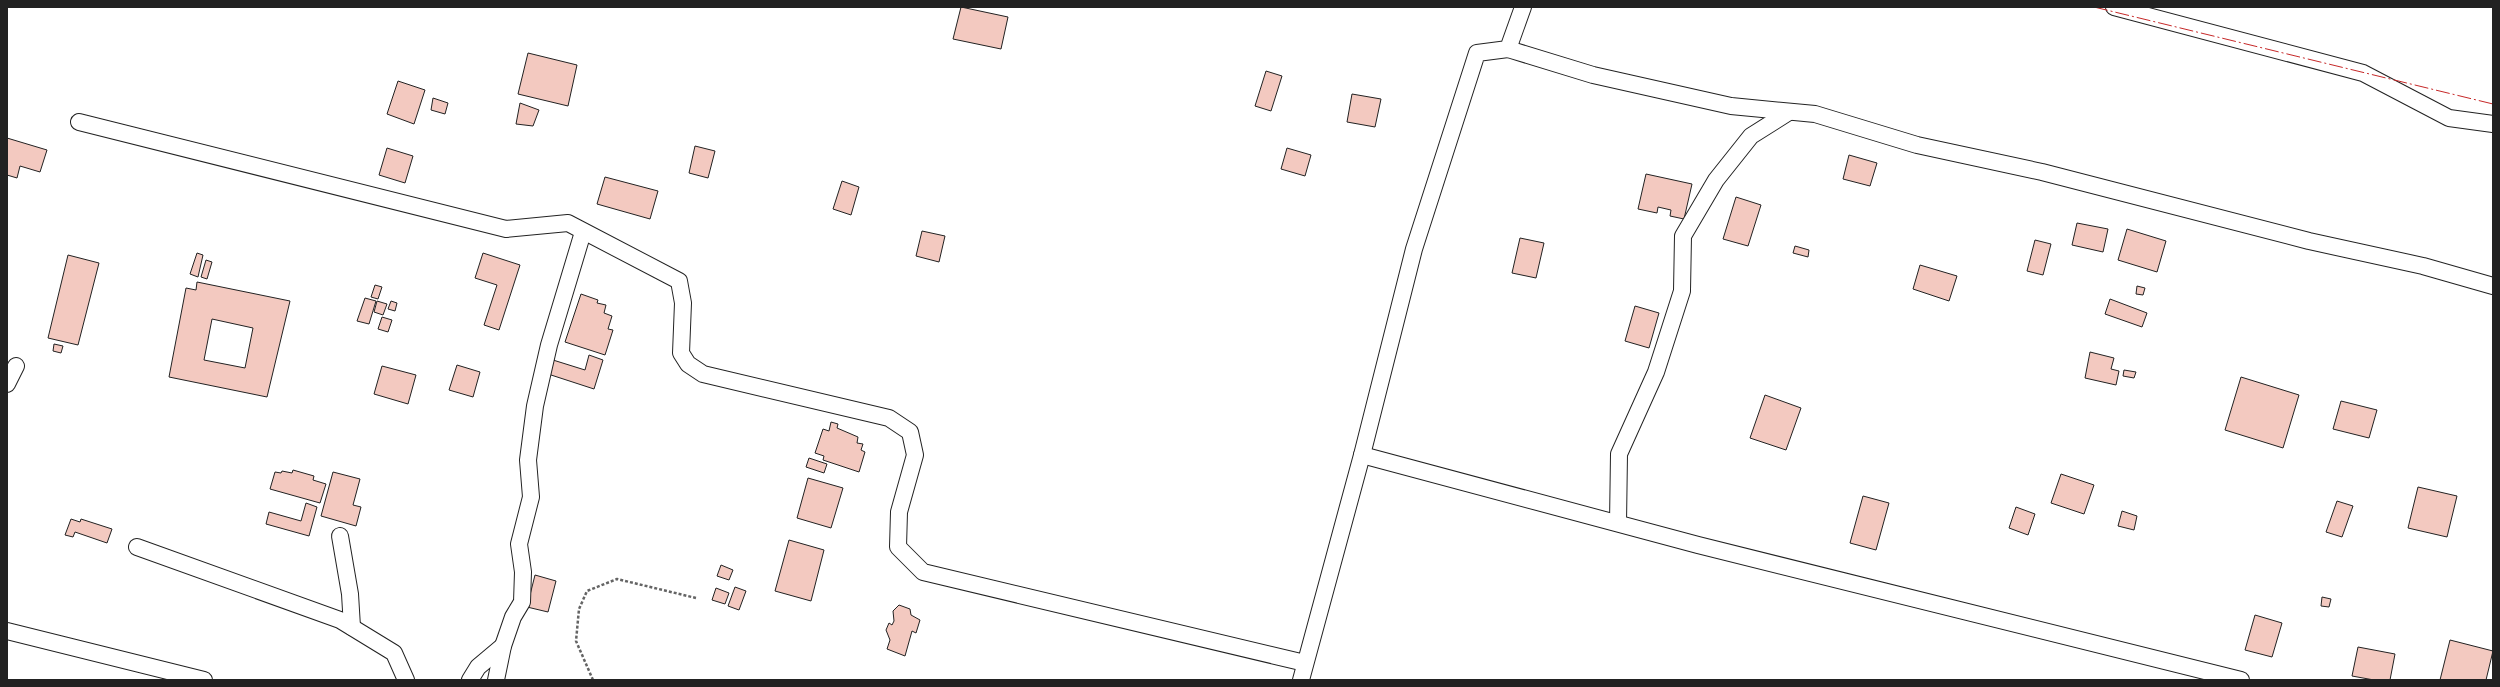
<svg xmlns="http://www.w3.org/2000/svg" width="2500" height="687" viewBox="0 0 2500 687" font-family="'Noto Sans',sans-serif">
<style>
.building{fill:#f3c9c0;stroke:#222;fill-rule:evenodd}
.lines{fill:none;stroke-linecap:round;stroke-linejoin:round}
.street-casing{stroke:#222;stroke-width:18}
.path{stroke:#646464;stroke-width:2.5;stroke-dasharray:3 2;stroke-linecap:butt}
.street{stroke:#fff;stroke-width:16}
.power{stroke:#c62828;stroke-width:1;stroke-dasharray:14 3 2 3;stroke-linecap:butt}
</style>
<rect width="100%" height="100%" fill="#fff"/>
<g class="building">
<path d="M 961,7 L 1008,17 L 1001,49 L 953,39 Z"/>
<path d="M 528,53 L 577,65 L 568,106 L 518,94 Z"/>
<path d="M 1266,71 L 1282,76 L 1271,111 L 1255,106 Z"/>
<path d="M 398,81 L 425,90 L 414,124 L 387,114 Z"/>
<path d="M 1352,94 L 1381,99 L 1375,127 L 1347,122 Z"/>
<path d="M 433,98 L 448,103 L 445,114 L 431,110 Z"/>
<path d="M 520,103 L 539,110 L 533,126 L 516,124 Z"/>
<path d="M 7,138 L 47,150 L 40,172 L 20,166 L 17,178 L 7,175 Z"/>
<path d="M 695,146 L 715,151 L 708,178 L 689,173 Z"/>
<path d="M 387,148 L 413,156 L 405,183 L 379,175 Z"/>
<path d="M 1287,148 L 1311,155 L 1305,176 L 1281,169 Z"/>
<path d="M 1849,155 L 1877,163 L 1870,186 L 1843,179 Z"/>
<path d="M 1646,174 L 1692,184 L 1684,219 L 1670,216 L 1671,210 L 1658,207 L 1657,213 L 1638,209 Z"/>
<path d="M 605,177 L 658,191 L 650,219 L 597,204 Z"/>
<path d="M 842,181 L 859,187 L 851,215 L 833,209 Z"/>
<path d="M 1736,197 L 1761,205 L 1748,246 L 1723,239 Z"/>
<path d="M 2077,223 L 2108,229 L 2103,252 L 2072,245 Z"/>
<path d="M 2127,229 L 2166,241 L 2157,272 L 2118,260 Z"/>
<path d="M 922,231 L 945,236 L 939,262 L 916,256 Z"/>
<path d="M 1520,238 L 1544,243 L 1536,278 L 1512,273 Z"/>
<path d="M 2035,240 L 2051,244 L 2043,275 L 2027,271 Z"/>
<path d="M 1795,246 L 1809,250 L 1808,257 L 1793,253 Z"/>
<path d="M 197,253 L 203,255 L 198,277 L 190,274 Z"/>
<path d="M 483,253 L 520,265 L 499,330 L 484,325 L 497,285 L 475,278 Z"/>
<path d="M 68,255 L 99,263 L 78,345 L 48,338 Z"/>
<path d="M 206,260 L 212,262 L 207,279 L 201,277 Z"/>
<path d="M 1920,265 L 1957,276 L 1949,301 L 1913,289 Z"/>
<path d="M 197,282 L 290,301 L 267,397 L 169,377 L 186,288 L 196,290 ZM 212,319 L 253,328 L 245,368 L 204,360 Z"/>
<path d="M 375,285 L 382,287 L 378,299 L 371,297 Z"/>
<path d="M 2137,286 L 2145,288 L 2143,295 L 2136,294 Z"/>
<path d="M 581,294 L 598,300 L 597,303 L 606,305 L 604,313 L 612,316 L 608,329 L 613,330 L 605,355 L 565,342 Z"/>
<path d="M 365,298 L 376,301 L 369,324 L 357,321 Z"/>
<path d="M 2110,299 L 2147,313 L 2142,327 L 2105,314 Z"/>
<path d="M 377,301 L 387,304 L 383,315 L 374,312 Z"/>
<path d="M 391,301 L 397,303 L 395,311 L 388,309 Z"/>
<path d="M 1635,306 L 1659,313 L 1649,348 L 1625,341 Z"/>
<path d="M 382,317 L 392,320 L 388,332 L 378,329 Z"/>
<path d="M 54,344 L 63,346 L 61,353 L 53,351 Z"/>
<path d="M 2090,352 L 2114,358 L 2111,369 L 2119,371 L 2116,385 L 2085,378 Z"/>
<path d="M 589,355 L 603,360 L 594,389 L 548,374 L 553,360 L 585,370 Z"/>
<path d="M 457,365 L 480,372 L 473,397 L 449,390 Z"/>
<path d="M 382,366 L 416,375 L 408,404 L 374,394 Z"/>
<path d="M 2124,370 L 2136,372 L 2134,378 L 2123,376 Z"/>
<path d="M 2241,377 L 2299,395 L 2283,448 L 2225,430 Z"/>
<path d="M 1765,395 L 1801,408 L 1786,450 L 1750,438 Z"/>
<path d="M 2341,401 L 2377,410 L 2369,438 L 2333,429 Z"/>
<path d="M 831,422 L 838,424 L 837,428 L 858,437 L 857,443 L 863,444 L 861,450 L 865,452 L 859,472 L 823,460 L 824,456 L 815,453 L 823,429 L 829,431 Z"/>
<path d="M 809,458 L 827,464 L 824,473 L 806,467 Z"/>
<path d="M 293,470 L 314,476 L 313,480 L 326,484 L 320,503 L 270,489 L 275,472 L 281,473 L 282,471 L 292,473 Z"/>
<path d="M 333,472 L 360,479 L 353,505 L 361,507 L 356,526 L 321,516 Z"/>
<path d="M 2061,474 L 2094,485 L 2084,514 L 2051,503 Z"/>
<path d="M 808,478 L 843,488 L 831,528 L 797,518 Z"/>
<path d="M 2418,487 L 2457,496 L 2447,537 L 2408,528 Z"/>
<path d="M 1863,496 L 1889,503 L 1876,550 L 1850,543 Z"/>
<path d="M 2337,501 L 2353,506 L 2342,537 L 2326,532 Z"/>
<path d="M 306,503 L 317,507 L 309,536 L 266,524 L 269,512 L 301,521 Z"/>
<path d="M 2016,507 L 2035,514 L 2028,535 L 2009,528 Z"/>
<path d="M 2122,511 L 2137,516 L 2134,530 L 2118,526 Z"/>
<path d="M 71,519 L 80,522 L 81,519 L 112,529 L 107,543 L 75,532 L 73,537 L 65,535 Z"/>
<path d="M 789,540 L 824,550 L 811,601 L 775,591 Z"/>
<path d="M 721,565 L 733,570 L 729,580 L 717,576 Z"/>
<path d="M 535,575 L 556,581 L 548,612 L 527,607 Z"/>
<path d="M 735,587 L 746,591 L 739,610 L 728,606 Z"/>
<path d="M 716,588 L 729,593 L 725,604 L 712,600 Z"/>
<path d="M 2322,597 L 2331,599 L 2329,607 L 2321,606 Z"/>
<path d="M 899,605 L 910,609 L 911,615 L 920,620 L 916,633 L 912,631 L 905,656 L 887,649 L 890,640 L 886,630 L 889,623 L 892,625 L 894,621 L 893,611 Z"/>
<path d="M 2255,615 L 2282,623 L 2272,657 L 2245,650 Z"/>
<path d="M 2450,640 L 2493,651 L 2486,680 L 2440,680 Z"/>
<path d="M 2358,647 L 2395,654 L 2390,680 L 2374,680 L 2352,676 Z"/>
</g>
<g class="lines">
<defs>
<g id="street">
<path d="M 2114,7 L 2363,73 L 2449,118 L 2493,124"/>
<path d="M 1508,49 L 1593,75 L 1731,106 L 1815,114 L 1917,145 L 2042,172 L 2309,241 L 2423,266 L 2493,286"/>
<path d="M 79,122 L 506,229 L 568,223 L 679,281 L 683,303 L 681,353 L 688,364 L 703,374 L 889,418 L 910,432 L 915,455 L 899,512 L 898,547 L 923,572 L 1305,663"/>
<path d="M 7,384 L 16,366"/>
<path d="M 1362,455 L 1698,545 L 2241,680"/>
<path d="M 1618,523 L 1619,454 L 1656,372 L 1682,291 L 1683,236 L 1716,180 L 1751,136 L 1789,112"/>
<path d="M 340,536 L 350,594 L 352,627"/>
<path d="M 137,547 L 340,620 L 394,653 L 406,680"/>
<path d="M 7,631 L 204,680"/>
<path d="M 470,680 L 478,667 L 503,646"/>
<path d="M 496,680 L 503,646 L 513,617 L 522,602 L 523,572 L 519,544 L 531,497 L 528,460 L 535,406 L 549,345 L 583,232"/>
<path d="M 1301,680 L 1362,455 L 1414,249 L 1477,53 L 1508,49 L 1523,7"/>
</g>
</defs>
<use href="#street" class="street-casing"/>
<path class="path" d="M 593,680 L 576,641 L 579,609 L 587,591 L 617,579 L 696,598"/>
<use href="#street" class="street"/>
<path class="power" d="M 2094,7 L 2493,104"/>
</g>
<rect width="2500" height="687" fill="none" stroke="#222222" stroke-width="16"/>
</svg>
